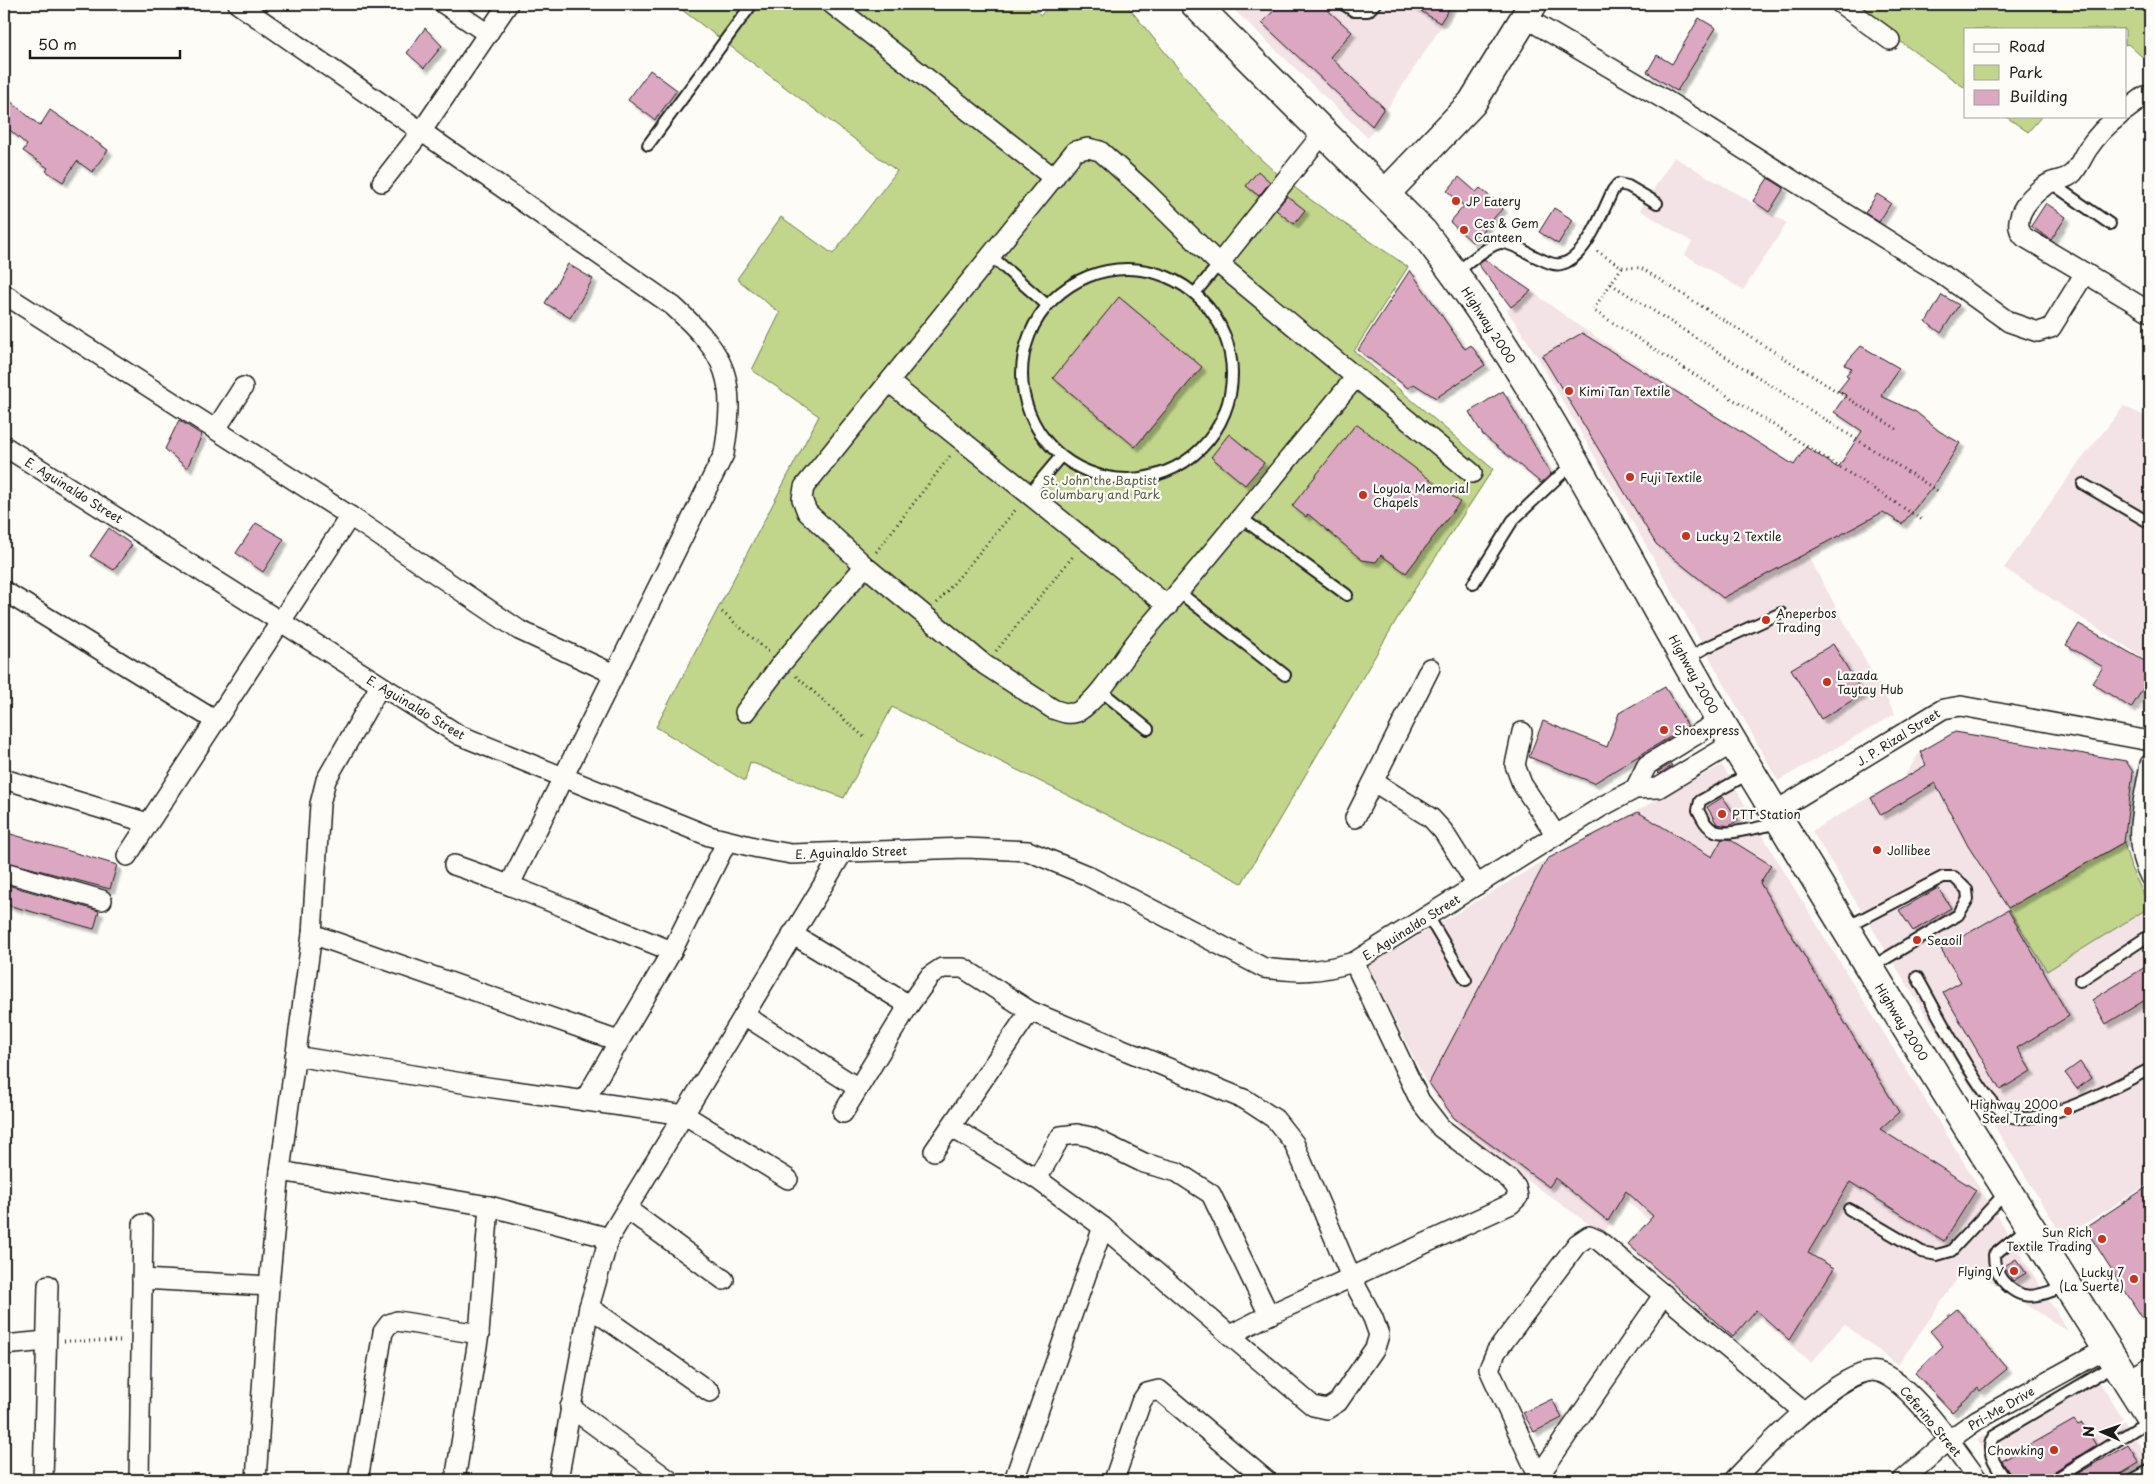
<svg xmlns="http://www.w3.org/2000/svg" width="2154" height="1484" viewBox="0 0 2154 1484" font-family="'Playpen Sans',sans-serif">
<style>
.built{fill:#f3e2e6}
.green{fill:#c2d68b;stroke:#6f7954}
.building{fill:#dca7c0;stroke:#1c1c1c;filter:url(#shadow)}
.lines{fill:none;stroke-linecap:round;stroke-linejoin:round}
.lane-casing{stroke:#1c1c1c;stroke-width:14}
.street-casing{stroke:#1c1c1c;stroke-width:22}
.secondary-casing{stroke:#1c1c1c;stroke-width:31}
.primary-casing{stroke:#1c1c1c;stroke-width:31}
.path{stroke:#1c1c1c;stroke-width:3;stroke-dasharray:1 4;stroke-linecap:butt}
.lane{stroke:#fdfcf7;stroke-width:10}
.street{stroke:#fdfcf7;stroke-width:19}
.secondary{stroke:#fdfcf7;stroke-width:28}
.primary{stroke:#fdfcf7;stroke-width:28}
.poi-dot{fill:#c8321e;stroke:#fdfcf7;stroke-width:2}
.labels{text-anchor:middle;dominant-baseline:central;stroke-width:4.5;stroke-linejoin:round;paint-order:stroke}
.poi-label{font-size:12px;fill:#1c1c1c;stroke:#fdfcf7;text-anchor:start}
.street-label{font-size:12px;fill:#1c1c1c;stroke:#fdfcf7}
.park-label{font-size:12px;fill:#565d43;stroke:#fdfcf7}
</style>
<defs>
<filter id="shadow"><feDropShadow dx="4.5" dy="4.5" stdDeviation="1" flood-color="#0004"/></filter>
</defs>
<rect width="100%" height="100%" fill="#fdfcf7"/>
<filter id="ink" filterUnits="userSpaceOnUse"><feTurbulence type="fractalNoise" baseFrequency=".02" numOctaves="2"/><feDisplacementMap in="SourceGraphic" scale="10" xChannelSelector="R" yChannelSelector="G"/><feConvolveMatrix kernelMatrix="1 2 1 2 8 2 1 2 1" color-interpolation-filters="sRGB"/></filter>
<g filter="url(#ink)">
<g class="built">
<path d="M 1228,4 L 1456,4 L 1368,138 Z"/>
<path d="M 1674,157 L 1787,223 L 1743,290 L 1685,255 L 1692,242 L 1640,210 Z"/>
<path d="M 1531,291 L 1582,328 L 1877,521 L 1808,556 L 1895,714 L 1778,781 L 1690,622 L 1537,356 L 1507,310 Z"/>
<path d="M 2124,406 L 2150,419 L 2150,662 L 2004,568 L 2077,465 Z"/>
<path d="M 2150,687 L 2150,712 L 2137,710 Z"/>
<path d="M 1955,732 L 1986,736 L 1968,846 L 2047,971 L 2150,907 L 2150,1183 L 2063,1237 L 1812,831 L 1904,777 L 1920,752 Z"/>
<path d="M 1722,765 L 1778,862 L 2068,1331 L 1966,1266 L 1898,1365 L 1844,1324 L 1811,1363 L 1626,1200 L 1603,1234 L 1489,1153 L 1451,1118 L 1426,1082 L 1368,966 L 1547,859 Z"/>
<path d="M 2092,1370 L 2150,1462 L 2150,1480 L 2001,1480 L 1977,1440 Z"/>
</g>
<g class="green">
<path d="M 674,4 L 1027,4 L 1041,15 L 1051,4 L 1126,4 C 1166,54 1207,105 1252,151 C 1297,195 1357,231 1408,267 L 1354,351 L 1493,469 L 1411,595 L 1242,883 L 892,707 L 844,798 L 750,762 L 745,781 L 656,727 L 819,416 L 752,370 L 780,313 L 737,279 L 781,217 L 833,254 L 897,171 Z"/>
<path d="M 1848,4 L 2150,4 L 2150,64 L 2128,44 L 2125,45 L 2125,29 L 1965,29 L 1965,88 Z"/>
<path d="M 2005,116 L 2042,116 L 2028,132 Z"/>
<path d="M 2124,842 L 2131,868 L 2150,907 L 2047,971 L 2008,908 Z"/>
</g>
<g class="building">
<path d="M 1280,4 L 1321,4 L 1352,32 L 1330,57 L 1384,108 L 1372,126 L 1262,23 Z"/>
<path d="M 1410,4 L 1452,4 L 1440,23 Z"/>
<path d="M 1699,18 L 1716,28 L 1677,91 L 1647,72 L 1657,55 L 1672,64 Z"/>
<path d="M 425,28 L 442,46 L 424,68 L 407,53 Z"/>
<path d="M 650,70 L 677,90 L 655,120 L 628,100 Z"/>
<path d="M 4,96 L 40,126 L 50,110 L 108,150 L 92,172 L 77,161 L 63,182 L 46,171 L 48,168 L 23,151 L 27,145 L 4,125 Z"/>
<path d="M 1258,171 L 1270,182 L 1259,196 L 1246,186 Z"/>
<path d="M 1459,177 L 1476,192 L 1480,188 L 1503,208 L 1472,242 L 1450,222 L 1464,206 L 1447,191 Z"/>
<path d="M 1768,178 L 1784,188 L 1769,212 L 1753,201 Z"/>
<path d="M 1877,194 L 1891,203 L 1879,222 L 1865,213 Z"/>
<path d="M 1287,196 L 1305,210 L 1294,224 L 1276,210 Z"/>
<path d="M 2046,203 L 2066,217 L 2051,240 L 2031,226 Z"/>
<path d="M 1554,208 L 1573,220 L 1558,244 L 1539,232 Z"/>
<path d="M 1484,259 L 1531,291 L 1511,307 L 1478,264 Z"/>
<path d="M 568,264 L 593,279 L 570,318 L 545,303 Z"/>
<path d="M 1410,270 L 1465,349 L 1471,345 L 1485,365 L 1436,398 L 1414,384 L 1408,388 L 1358,350 Z"/>
<path d="M 1942,295 L 1959,305 L 1941,333 L 1926,322 Z"/>
<path d="M 1119,297 L 1202,367 L 1135,447 L 1053,378 Z"/>
<path d="M 1582,333 L 1794,465 L 1806,447 L 1838,468 L 1862,431 L 1834,412 L 1846,395 L 1838,391 L 1849,377 L 1846,375 L 1852,368 L 1844,365 L 1861,346 L 1899,368 L 1881,396 L 1916,412 L 1939,431 L 1960,443 L 1931,489 L 1902,524 L 1883,512 L 1723,598 L 1656,544 L 1542,356 Z"/>
<path d="M 1503,391 L 1551,474 L 1541,483 L 1483,435 L 1469,412 Z"/>
<path d="M 179,420 L 202,435 L 187,468 L 165,449 Z"/>
<path d="M 1356,424 L 1460,502 L 1406,573 L 1381,555 L 1376,562 L 1362,560 L 1308,514 L 1306,517 L 1292,506 Z"/>
<path d="M 1229,434 L 1264,463 L 1245,485 L 1211,457 Z"/>
<path d="M 256,523 L 284,539 L 263,572 L 236,553 Z"/>
<path d="M 109,528 L 132,545 L 114,570 L 90,556 Z"/>
<path d="M 2079,624 L 2150,664 L 2150,678 L 2131,708 L 2092,683 L 2103,667 L 2066,645 Z"/>
<path d="M 1833,644 L 1863,694 L 1821,719 L 1791,669 Z"/>
<path d="M 1665,687 L 1688,726 L 1594,783 L 1529,757 L 1543,721 L 1607,747 L 1619,713 Z"/>
<path d="M 1955,732 L 2126,761 L 2133,772 L 2124,842 L 2008,908 L 1968,846 L 1935,783 L 1881,815 L 1871,798 L 1926,765 L 1920,752 Z"/>
<path d="M 1671,764 L 1672,766 L 1659,774 L 1657,772 Z"/>
<path d="M 1723,797 L 1738,820 L 1729,826 L 1717,824 L 1707,807 Z"/>
<path d="M 1638,812 L 1712,857 L 1722,839 L 1729,839 L 1771,865 L 1760,883 L 1899,1112 L 1880,1129 L 1976,1190 L 1944,1241 L 1850,1182 L 1808,1253 L 1834,1268 L 1789,1340 L 1756,1310 L 1733,1337 L 1628,1244 L 1653,1216 L 1626,1191 L 1608,1221 L 1555,1178 L 1549,1187 L 1454,1118 L 1429,1083 L 1547,859 Z"/>
<path d="M 4,832 L 117,865 L 110,889 L 4,861 Z"/>
<path d="M 4,884 L 99,911 L 94,929 L 4,904 Z"/>
<path d="M 1938,888 L 1951,908 L 1913,931 L 1899,910 Z"/>
<path d="M 2008,910 L 2069,1016 L 2017,1048 L 2031,1071 L 2000,1090 L 1943,992 L 1961,982 L 1941,949 Z"/>
<path d="M 2150,964 L 2150,997 L 2106,1024 L 2092,1000 Z"/>
<path d="M 2080,1062 L 2091,1078 L 2077,1089 L 2065,1073 Z"/>
<path d="M 2150,1185 L 2150,1330 L 2085,1228 Z"/>
<path d="M 2016,1259 L 2026,1273 L 2013,1281 L 2003,1267 Z"/>
<path d="M 1957,1309 L 2007,1369 L 1980,1391 L 1978,1388 L 1952,1412 L 1915,1373 L 1943,1346 L 1930,1331 Z"/>
<path d="M 1552,1399 L 1562,1418 L 1534,1432 L 1523,1413 Z"/>
<path d="M 2074,1420 L 2078,1425 L 2082,1423 L 2096,1445 L 2050,1474 L 2047,1480 L 2042,1474 L 2033,1480 L 2013,1480 L 2002,1461 Z"/>
<path d="M 2128,1445 L 2139,1463 L 2111,1480 L 2078,1480 L 2075,1475 Z"/>
</g>
<g class="lines">
<defs>
<g id="lane">
<path d="M 1343,4 L 1354,11 L 1368,11 L 1375,4"/>
<path d="M 648,145 L 752,4"/>
<path d="M 2051,183 L 2110,224"/>
<path d="M 991,256 L 1047,305"/>
<circle cx="1127" cy="374" r="105"/>
<path d="M 1456,273 C 1466,265 1488,245 1500,243 C 1512,242 1525,252 1536,257 C 1544,260 1552,266 1561,264 C 1586,259 1603,210 1613,190 L 1618,184 L 1628,186 L 1657,203"/>
<path d="M 1195,293 L 1219,264"/>
<path d="M 2083,484 L 2150,523"/>
<path d="M 1028,495 L 1061,456"/>
<path d="M 1240,517 L 1347,595"/>
<path d="M 1473,584 L 1513,520 L 1573,463"/>
<path d="M 1180,593 L 1285,675"/>
<path d="M 1687,659 L 1705,648 L 1781,613"/>
<path d="M 1100,690 L 1148,729"/>
<path d="M 1750,773 L 1700,801 L 1698,810 C 1702,818 1706,827 1715,831 C 1726,837 1766,825 1780,823"/>
<path d="M 1428,916 L 1466,980"/>
<path d="M 1845,928 L 1943,877 L 1954,877 L 1967,890 L 1968,899 L 1958,915 L 1870,968"/>
<path d="M 1917,977 C 1932,1003 1985,1108 2008,1116 C 2042,1128 2118,1085 2150,1069"/>
<path d="M 2080,981 L 2150,935"/>
<path d="M 1849,1209 L 1922,1252 L 1937,1255 L 1951,1251 L 2007,1191"/>
<path d="M 2028,1227 L 1994,1255 C 1994,1265 1996,1271 2002,1280 C 2023,1305 2040,1295 2066,1286"/>
<path d="M 2006,1480 C 1997,1466 1983,1451 1994,1436 L 2116,1364"/>
<path d="M 2054,1480 L 2150,1420"/>
<path d="M 2132,1480 L 2150,1470"/>
</g>
<g id="street">
<path d="M 238,4 L 673,306 C 729,357 736,380 724,454 L 510,884"/>
<path d="M 444,4 L 488,34"/>
<path d="M 832,4 L 1054,178"/>
<path d="M 1841,4 L 1890,40"/>
<path d="M 1524,17 L 1667,101 L 1949,279 L 2009,322 L 2038,332 L 2051,328 L 2085,273 L 2150,312"/>
<path d="M 2125,111 L 2145,96"/>
<path d="M 382,182 L 421,132 L 508,4"/>
<path d="M 1219,264 L 1323,133"/>
<path d="M 2085,273 L 2024,237 C 2007,219 2035,189 2052,182 C 2060,179 2066,180 2073,173 C 2079,166 2082,158 2087,150 C 2095,138 2107,125 2119,116"/>
<path d="M 4,294 L 350,516 L 519,630 L 614,674"/>
<path d="M 1356,377 C 1285,462 1217,549 1144,632 C 1126,652 1101,698 1079,711 C 1071,716 1061,712 1053,709 L 985,665 L 865,566 L 807,512 L 802,499 L 804,487 L 1075,151 L 1088,148 L 1100,151 L 1145,191 L 1219,264 L 1472,473"/>
<path d="M 889,382 L 1168,606"/>
<path d="M 216,429 L 243,387"/>
<path d="M 4,446 L 459,735 L 709,836 L 758,848 L 791,854 L 966,848 L 1028,851 L 1086,875 L 1264,968 C 1300,973 1319,972 1354,962 L 1601,807 L 1635,789 L 1658,788 L 1733,743"/>
<path d="M 4,591 L 216,721"/>
<path d="M 745,712 L 782,663 L 865,566"/>
<path d="M 1522,732 L 1515,765 L 1522,784 L 1556,835"/>
<path d="M 2150,764 C 2144,803 2130,841 2150,877"/>
<path d="M 4,779 L 148,823"/>
<path d="M 1374,782 L 1431,818 L 1443,831 L 1477,885"/>
<path d="M 1635,789 L 1647,765 L 1720,720"/>
<path d="M 1774,812 L 1943,709 L 1961,706 L 2150,741"/>
<path d="M 1355,818 L 1430,668"/>
<path d="M 127,856 L 350,516"/>
<path d="M 454,865 C 528,890 599,923 672,951"/>
<path d="M 4,872 L 102,900"/>
<path d="M 312,934 L 618,1041"/>
<path d="M 792,934 L 909,1005"/>
<path d="M 744,1015 L 858,1088"/>
<path d="M 295,1056 L 487,1087 L 685,1115 L 788,1179"/>
<path d="M 584,1101 L 672,951 L 727,841"/>
<path d="M 843,1113 L 909,1005 L 930,976 L 942,968 L 963,968 L 1030,1011 L 1246,1100 L 1275,1119 L 1294,1143 L 1351,1277 L 1373,1318 L 1379,1335 L 1375,1348 L 1338,1402 L 1327,1409 L 1313,1406 L 1103,1227 L 1037,1179 L 951,1127"/>
<path d="M 934,1151 L 1030,1011"/>
<path d="M 280,1171 L 489,1206 L 609,1238"/>
<path d="M 1037,1179 L 1061,1136 L 1077,1134 L 1091,1137 L 1144,1163 L 1177,1172 L 1211,1194 L 1269,1315"/>
<path d="M 627,1209 L 724,1280"/>
<path d="M 142,1279 L 269,1286"/>
<path d="M 589,1307 L 710,1392"/>
<path d="M 1230,1335 L 1269,1315 L 1511,1204 L 1518,1197 L 1516,1187 L 1509,1179 L 1441,1128 L 1420,1101 L 1354,962"/>
<path d="M 4,1345 L 46,1341"/>
<path d="M 570,1407 L 669,1480"/>
<path d="M 43,1480 L 48,1285"/>
<path d="M 139,1480 L 143,1224"/>
<path d="M 256,1480 L 269,1286 L 280,1171 L 312,934 L 320,804 L 326,780 L 380,686"/>
<path d="M 358,1480 L 383,1332 L 389,1324 L 397,1321 L 479,1334"/>
<path d="M 455,1480 L 479,1334 L 489,1206"/>
<path d="M 558,1480 L 589,1307 L 609,1238 L 843,852"/>
<path d="M 1014,1480 L 1103,1227"/>
<path d="M 1114,1480 L 1141,1402 L 1147,1393 L 1159,1390 L 1266,1480"/>
<path d="M 1536,1480 L 1664,1294"/>
<path d="M 1540,1480 L 1489,1369 L 1496,1352 L 1577,1244 L 1589,1236 L 1598,1240 L 1804,1412"/>
<path d="M 1734,1480 C 1757,1456 1844,1363 1878,1372 C 1910,1381 1958,1452 1978,1480"/>
<path d="M 1903,1480 L 1949,1440 L 1977,1420 L 2108,1348"/>
</g>
<g id="secondary">
<path d="M 1385,194 L 1472,103 L 1533,4"/>
<path d="M 2130,1384 L 2150,1372"/>
</g>
<path id="primary" d="M 1195,4 L 1423,232 C 1547,390 1632,574 1735,746 C 1832,907 1930,1069 2031,1228 C 2070,1291 2111,1354 2150,1417"/>
</defs>
<use href="#lane" class="lane-casing"/>
<use href="#street" class="street-casing"/>
<use href="#secondary" class="secondary-casing"/>
<use href="#primary" class="primary-casing"/>
<g class="path">
<path d="M 1597,251 L 1622,267 L 1641,268 L 1900,431"/>
<path d="M 1622,267 L 1593,310 L 1924,521"/>
<path d="M 1611,284 L 1938,491"/>
<path d="M 876,552 L 950,456"/>
<path d="M 937,603 L 1017,508"/>
<path d="M 722,612 L 769,652"/>
<path d="M 996,651 L 1074,555"/>
<path d="M 796,676 L 865,738"/>
<path d="M 64,1341 L 123,1341"/>
</g>
<use href="#lane" class="lane"/>
<use href="#street" class="street"/>
<use href="#secondary" class="secondary"/>
<use href="#primary" class="primary"/>
</g>
</g>
<g class="poi-dot">
<circle cx="1456" cy="201" r="5"/>
<circle cx="1464" cy="230" r="5"/>
<circle cx="1569" cy="391" r="5"/>
<circle cx="1630" cy="477" r="5"/>
<circle cx="1363" cy="495" r="5"/>
<circle cx="1686" cy="536" r="5"/>
<circle cx="1766" cy="620" r="5"/>
<circle cx="1827" cy="682" r="5"/>
<circle cx="1664" cy="730" r="5"/>
<circle cx="1722" cy="814" r="5"/>
<circle cx="1877" cy="850" r="5"/>
<circle cx="1917" cy="940" r="5"/>
<circle cx="2068" cy="1111" r="5"/>
<circle cx="2102" cy="1239" r="5"/>
<circle cx="2014" cy="1271" r="5"/>
<circle cx="2134" cy="1279" r="5"/>
<circle cx="2054" cy="1450" r="5"/>
</g>
<g class="labels">
<g class="poi-label">
<text x="1466" y="201">JP Eatery</text>
<text x="1474" y="223">Ces &amp; Gem<tspan x="1474" dy="14">Canteen</tspan></text>
<text x="1579" y="391">Kimi Tan Textile</text>
<text x="1640" y="477">Fuji Textile</text>
<text x="1373" y="488">Loyola Memorial<tspan x="1373" dy="14">Chapels</tspan></text>
<text x="1696" y="536">Lucky 2 Textile</text>
<text x="1776" y="613">Aneperbos<tspan x="1776" dy="14">Trading</tspan></text>
<text x="1837" y="675">Lazada<tspan x="1837" dy="14">Taytay Hub</tspan></text>
<text x="1674" y="730">Shoexpress</text>
<text x="1732" y="814">PTT Station</text>
<text x="1887" y="850">Jollibee</text>
<text x="1927" y="940">Seaoil</text>
<text x="2058" y="1104" text-anchor="end">Highway 2000<tspan x="2058" dy="14">Steel Trading</tspan></text>
<text x="2092" y="1232" text-anchor="end">Sun Rich<tspan x="2092" dy="14">Textile Trading</tspan></text>
<text x="2004" y="1271" text-anchor="end">Flying V</text>
<text x="2124" y="1272" text-anchor="end">Lucky 7<tspan x="2124" dy="14">(La Suerte)</tspan></text>
<text x="2044" y="1450" text-anchor="end">Chowking</text>
</g>
<g class="street-label">
<text transform="translate(1489 325) rotate(57)">Highway 2000</text>
<text transform="translate(74 490) rotate(32)">E. Aguinaldo Street</text>
<text transform="translate(1694 674) rotate(61)">Highway 2000</text>
<text transform="translate(416 707) rotate(31)">E. Aguinaldo Street</text>
<text transform="translate(1898 737) rotate(-32)">J. P. Rizal Street</text>
<text transform="translate(851 852) rotate(-2)">E. Aguinaldo Street</text>
<text transform="translate(1411 927) rotate(-32)">E. Aguinaldo Street</text>
<text transform="translate(1902 1022) rotate(58)">Highway 2000</text>
<text transform="translate(2001 1408) rotate(-30)">Pri-Me Drive</text>
<text transform="translate(1931 1421) rotate(50)">Ceferino Street</text>
</g>
<g class="park-label">
<text x="1100" y="480">St. John the Baptist<tspan x="1100" dy="14">Columbary and Park</tspan></text>
</g>
</g>
<rect width="2154" height="1484" fill="none" stroke="#fdfcf7" stroke-width="20"/>
<rect x="10" y="10" width="2134" height="1464" fill="none" stroke="#1c1c1c" stroke-width="2" filter="url(#ink)"/>
<rect x="1964" y="28" width="162" height="90" fill="#fdfcf7" stroke="#a3a29f"/>
<rect x="1974" y="44" width="25" height="8" fill="#fdfcf7" stroke="#a3a29f"/>
<text x="2009" y="52" font-size="15" fill="#1c1c1c">Road</text>
<rect x="1974" y="65" width="25" height="15" fill="#c2d68b" stroke="#a3a29f"/>
<text x="2009" y="78" font-size="15" fill="#1c1c1c">Park</text>
<rect x="1974" y="90" width="25" height="15" fill="#dca7c0" stroke="#a3a29f"/>
<text x="2009" y="102" font-size="15" fill="#1c1c1c">Building</text>
<g transform="translate(2102 1432) rotate(272)" stroke="#fdfcf7" stroke-width="4" paint-order="stroke">
<path d="M0-4L9 19L0 12L-9 19Z" fill="#1c1c1c"/>
<text y="-8" font-size="14" font-weight="bold" text-anchor="middle" fill="#1c1c1c">N</text>
</g>
<path d="M30 50v8h150v-8" fill="none" stroke="#1c1c1c" stroke-width="2.5"/>
<text x="38" y="50" font-size="15" fill="#1c1c1c" stroke="#fdfcf7" stroke-width="4" paint-order="stroke">50 m</text>
</svg>
